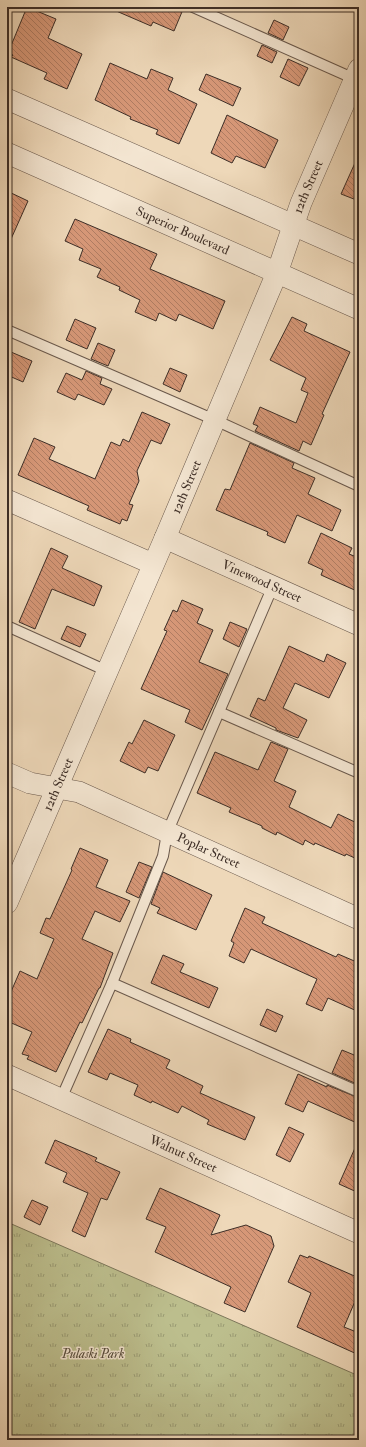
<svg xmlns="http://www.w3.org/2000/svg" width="366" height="1447" viewBox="0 0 366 1447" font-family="'IM FELL Double Pica',serif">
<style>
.park{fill:url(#park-tufts);stroke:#7c765a}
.building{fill:url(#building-back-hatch);stroke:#3d2e27}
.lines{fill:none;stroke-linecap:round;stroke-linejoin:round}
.lane-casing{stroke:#69584c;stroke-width:12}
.street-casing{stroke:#69584c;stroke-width:22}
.lane{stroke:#f4e6d2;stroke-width:10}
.street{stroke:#f4e6d2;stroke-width:21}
.labels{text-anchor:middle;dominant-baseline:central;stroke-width:3;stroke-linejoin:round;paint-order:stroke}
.street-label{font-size:13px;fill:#3d2e27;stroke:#f4e6d2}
.park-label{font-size:13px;font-style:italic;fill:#564b3b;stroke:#f4e6d2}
</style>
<defs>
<pattern id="park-tufts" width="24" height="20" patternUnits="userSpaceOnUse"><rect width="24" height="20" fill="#bcbe8d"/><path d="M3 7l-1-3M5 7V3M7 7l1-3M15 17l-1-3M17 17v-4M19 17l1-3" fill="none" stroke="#9a9b73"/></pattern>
<pattern id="building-back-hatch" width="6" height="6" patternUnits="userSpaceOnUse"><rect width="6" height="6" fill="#d69777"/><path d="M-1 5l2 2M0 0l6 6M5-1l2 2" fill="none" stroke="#af7c62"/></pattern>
</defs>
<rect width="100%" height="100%" fill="#eed8b9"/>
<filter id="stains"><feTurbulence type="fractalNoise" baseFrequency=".005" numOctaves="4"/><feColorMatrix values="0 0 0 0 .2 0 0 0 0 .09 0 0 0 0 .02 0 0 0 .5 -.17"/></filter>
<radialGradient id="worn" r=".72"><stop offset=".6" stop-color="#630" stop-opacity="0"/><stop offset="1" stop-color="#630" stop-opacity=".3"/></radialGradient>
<path class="park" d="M 7,1222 L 359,1376 L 359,1440 L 7,1440 Z"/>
<g class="building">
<path d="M 27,7 L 56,19 L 48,38 L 82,54 L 67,89 L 44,79 L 47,73 L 11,57 L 13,55 L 8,53 Z"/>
<path d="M 107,7 L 184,7 L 174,31 L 153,22 L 151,26 Z"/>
<path d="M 274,20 L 289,27 L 283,40 L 268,33 Z"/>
<path d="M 262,45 L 277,52 L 272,63 L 257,56 Z"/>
<path d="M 288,59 L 308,68 L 299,86 L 280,77 Z"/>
<path d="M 110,63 L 147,79 L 151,69 L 173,78 L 168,90 L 197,104 L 179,144 L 156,134 L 158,130 L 130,119 L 131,117 L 95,100 Z"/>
<path d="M 206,74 L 241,88 L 233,106 L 199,90 Z"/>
<path d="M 227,115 L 278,140 L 265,168 L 236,156 L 232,163 L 211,153 Z"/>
<path d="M 359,154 L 359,201 L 341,194 Z"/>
<path d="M 7,191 L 28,201 L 7,248 Z"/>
<path d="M 75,219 L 157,254 L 150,269 L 225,301 L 213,329 L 179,314 L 176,321 L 159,313 L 156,321 L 135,312 L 140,300 L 119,290 L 120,287 L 97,277 L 101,269 L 79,260 L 83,249 L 65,241 Z"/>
<path d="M 292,317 L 307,324 L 304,331 L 350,352 L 322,414 L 324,415 L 311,445 L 303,441 L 299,451 L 255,431 L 258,426 L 253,424 L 260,407 L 296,423 L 308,393 L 301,390 L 306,378 L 270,360 Z"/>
<path d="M 75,319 L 96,328 L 87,349 L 66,340 Z"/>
<path d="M 98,343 L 115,350 L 108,366 L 91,359 Z"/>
<path d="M 11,352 L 32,361 L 23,382 L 7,375 L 7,361 Z"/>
<path d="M 170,368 L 187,375 L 180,392 L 163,384 Z"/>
<path d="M 86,371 L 102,378 L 100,384 L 112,389 L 104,405 L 78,394 L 75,400 L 57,392 L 66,373 L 82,380 Z"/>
<path d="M 142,412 L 170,424 L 161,444 L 151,440 L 137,471 L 139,481 L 129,504 L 133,505 L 127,521 L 122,519 L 120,524 L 87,510 L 89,506 L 18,475 L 34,438 L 55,447 L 49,459 L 95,479 L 111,442 L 120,446 L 123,439 L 129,442 Z"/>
<path d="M 250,443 L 294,463 L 292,468 L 315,478 L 308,494 L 341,510 L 332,531 L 297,515 L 285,543 L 267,535 L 268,532 L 216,510 L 225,489 L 230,490 Z"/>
<path d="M 321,533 L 352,548 L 349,554 L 359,558 L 359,592 L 321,575 L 323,570 L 308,563 Z"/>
<path d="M 51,548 L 68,556 L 62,568 L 102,586 L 94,606 L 52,589 L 35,629 L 19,622 Z"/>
<path d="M 182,600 L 203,609 L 197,623 L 213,630 L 199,662 L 228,674 L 202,730 L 185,722 L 190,710 L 141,689 L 167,631 L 164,630 L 173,610 L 177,612 Z"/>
<path d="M 230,622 L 247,629 L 239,647 L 223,639 Z"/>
<path d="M 67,626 L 86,634 L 80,647 L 61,639 Z"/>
<path d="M 289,646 L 324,662 L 327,654 L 346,663 L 329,698 L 295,683 L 283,708 L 307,720 L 298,738 L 276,730 L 276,728 L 250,716 L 258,698 L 265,701 Z"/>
<path d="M 144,720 L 175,735 L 158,771 L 148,767 L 145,773 L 120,761 L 129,742 L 132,744 Z"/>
<path d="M 271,742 L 288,749 L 274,781 L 296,791 L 289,807 L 331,828 L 338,814 L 359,824 L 359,860 L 346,854 L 345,856 L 315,843 L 314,845 L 305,840 L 303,845 L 277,832 L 276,835 L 262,828 L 262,826 L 229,812 L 231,808 L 197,793 L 215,752 L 258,770 Z"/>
<path d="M 80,848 L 108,860 L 96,887 L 130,901 L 120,922 L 95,911 L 82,939 L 113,953 L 100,988 L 99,988 L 82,1023 L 80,1022 L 56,1072 L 27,1059 L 29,1056 L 22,1054 L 32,1032 L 7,1021 L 7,1001 L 20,971 L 37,979 L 54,939 L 40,933 L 46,918 L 50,919 L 72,870 L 71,869 Z"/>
<path d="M 139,862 L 152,867 L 139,898 L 126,892 Z"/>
<path d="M 163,872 L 212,895 L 196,930 L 157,913 L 160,908 L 151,904 Z"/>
<path d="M 245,908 L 265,917 L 262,923 L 336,957 L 338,954 L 359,963 L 359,1012 L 328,998 L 322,1011 L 306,1004 L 317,979 L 251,949 L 244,963 L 229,956 L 234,943 L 231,941 Z"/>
<path d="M 163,955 L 184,964 L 180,972 L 218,988 L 209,1008 L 151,983 Z"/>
<path d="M 267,1009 L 283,1016 L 276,1032 L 260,1025 Z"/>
<path d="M 108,1029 L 131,1039 L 130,1042 L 170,1060 L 166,1068 L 203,1086 L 200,1093 L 255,1117 L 245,1140 L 207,1124 L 209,1120 L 182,1106 L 178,1113 L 152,1101 L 151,1103 L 134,1095 L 138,1085 L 110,1073 L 107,1080 L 88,1072 Z"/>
<path d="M 342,1050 L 359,1057 L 359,1085 L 332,1073 Z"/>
<path d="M 298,1074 L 327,1087 L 327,1085 L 359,1098 L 359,1124 L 308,1101 L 303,1112 L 285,1104 Z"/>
<path d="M 289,1127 L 304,1134 L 290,1162 L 276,1155 Z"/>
<path d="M 359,1139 L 359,1193 L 339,1184 Z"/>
<path d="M 55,1140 L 97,1158 L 95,1161 L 120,1172 L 107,1200 L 101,1198 L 85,1237 L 72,1231 L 88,1193 L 63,1182 L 67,1173 L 45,1163 Z"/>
<path d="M 160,1188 L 220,1215 L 211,1235 L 246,1225 L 271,1236 L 274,1246 L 245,1312 L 224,1303 L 231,1287 L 155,1252 L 166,1227 L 146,1219 Z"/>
<path d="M 32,1200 L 48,1207 L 40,1225 L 24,1217 Z"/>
<path d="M 300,1255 L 308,1258 L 309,1256 L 359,1278 L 359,1292 L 344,1327 L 359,1333 L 359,1355 L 297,1327 L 311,1293 L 288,1282 Z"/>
</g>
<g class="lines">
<defs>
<g id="lane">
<path d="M 193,7 L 357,80"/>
<path d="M 7,330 L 215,420 L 359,486"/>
<path d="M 7,626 L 107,671"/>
<path d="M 219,712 L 359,773"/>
<path d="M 112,983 L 163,856 L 167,833 L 273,586"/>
<path d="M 61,1099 L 112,983 L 359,1092"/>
</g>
<g id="street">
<path d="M 7,99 L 359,254"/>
<path id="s1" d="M 7,153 L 359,309"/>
<path d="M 7,500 L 153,564"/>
<path id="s2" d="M 165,538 L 359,625"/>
<path id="s3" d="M 7,773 L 30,783 L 79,792 L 359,919"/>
<path id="s4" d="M 7,903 L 165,538 L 268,294 L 277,273 L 301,203 L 359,69"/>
<path id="s5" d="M 7,1075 L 359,1233"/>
</g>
</defs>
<use href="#lane" class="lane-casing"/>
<use href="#street" class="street-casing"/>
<use href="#lane" class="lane"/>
<use href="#street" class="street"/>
</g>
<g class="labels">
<g class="street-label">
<text stroke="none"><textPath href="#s4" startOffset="777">12th Street</textPath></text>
<text stroke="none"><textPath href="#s1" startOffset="192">Superior Boulevard</textPath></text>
<text stroke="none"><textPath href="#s4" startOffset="453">12th Street</textPath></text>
<text stroke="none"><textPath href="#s2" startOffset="106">Vinewood Street</textPath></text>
<text stroke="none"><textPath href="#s4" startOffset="129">12th Street</textPath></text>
<text stroke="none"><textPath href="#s3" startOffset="217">Poplar Street</textPath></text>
<text stroke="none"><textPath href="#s5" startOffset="193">Walnut Street</textPath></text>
</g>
<g class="park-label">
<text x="93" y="1354">Pulaski Park</text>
</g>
</g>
<rect width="366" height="1447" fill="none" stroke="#eed8b9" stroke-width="24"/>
<rect x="8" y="8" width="350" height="1431" fill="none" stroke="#3d2e27" stroke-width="2"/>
<rect x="12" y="12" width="342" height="1423" fill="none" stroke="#3d2e27"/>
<rect width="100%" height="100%" filter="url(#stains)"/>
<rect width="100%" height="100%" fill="url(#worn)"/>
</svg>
